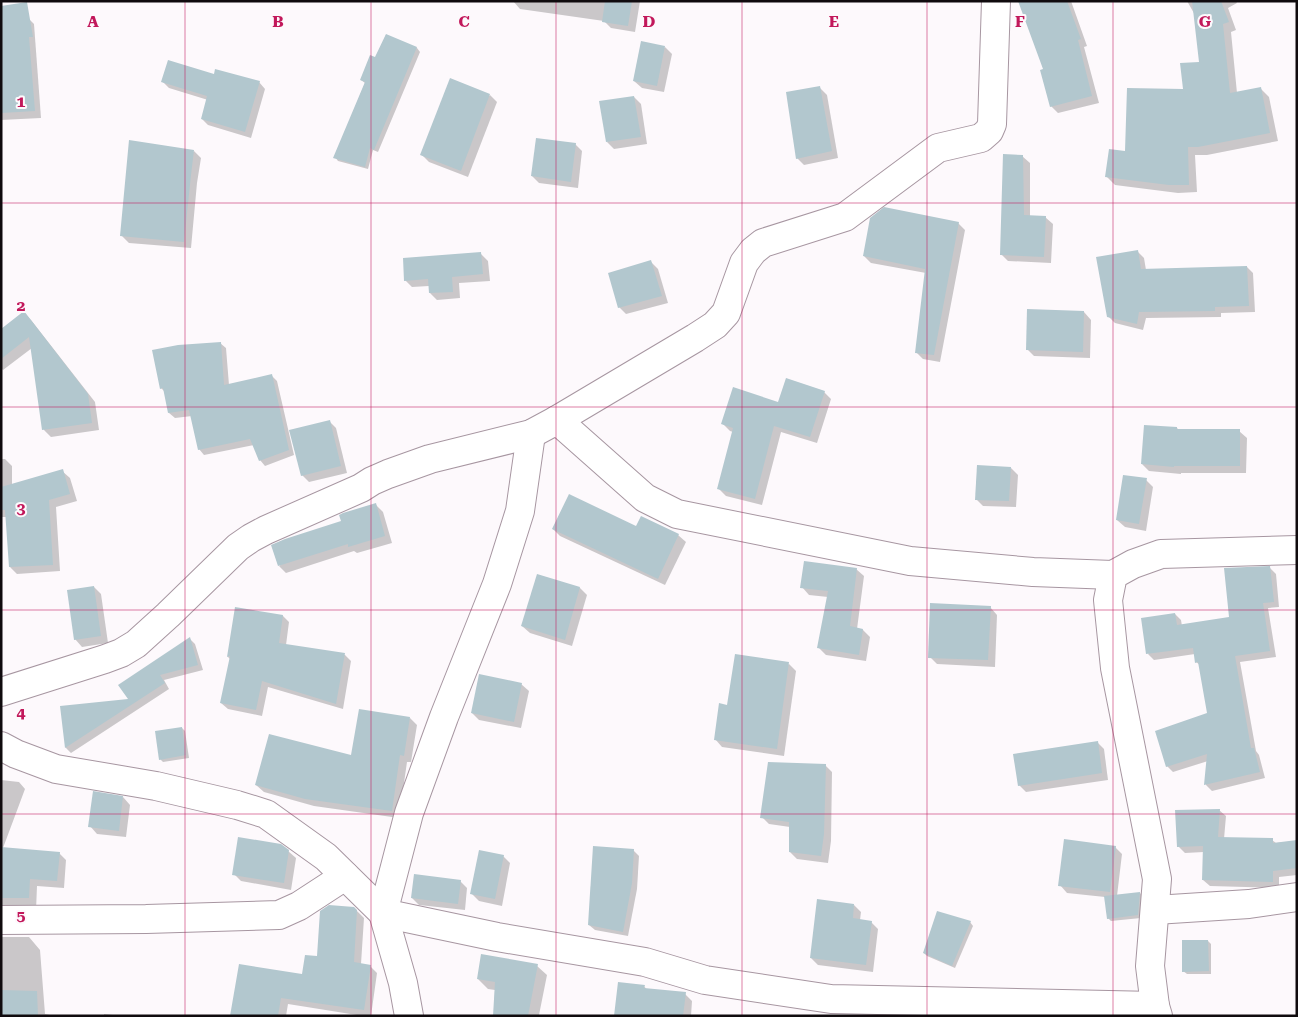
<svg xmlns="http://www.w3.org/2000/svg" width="1298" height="1017" viewBox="0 0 1298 1017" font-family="'Roboto Serif',serif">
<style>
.shadow{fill:#0003}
.building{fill:#b2c7ce}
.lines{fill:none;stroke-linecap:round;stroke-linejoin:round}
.minor-casing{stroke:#a796a1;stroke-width:30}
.minor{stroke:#fff;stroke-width:28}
.grid{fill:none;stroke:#c2185b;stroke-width:1;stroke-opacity:0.55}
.grid-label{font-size:16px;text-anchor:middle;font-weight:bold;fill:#c2185b;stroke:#fdf9fc;stroke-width:4;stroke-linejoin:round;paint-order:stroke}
</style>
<rect width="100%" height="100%" fill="#fdf9fc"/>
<g class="shadow">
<path d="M 513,1 L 640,1 L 635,32 L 611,28 L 604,21 L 520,9 Z"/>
<path d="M 1020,1 L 1071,1 L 1087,46 L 1084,47 L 1099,103 L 1058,113 L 1051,106 L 1044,70 Z"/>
<path d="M 1187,1 L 1236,1 L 1237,3 L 1228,8 L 1236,30 L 1231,32 L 1237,93 L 1261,89 L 1269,97 L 1278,141 L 1207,155 L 1195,155 L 1197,192 L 1178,193 L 1115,185 L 1107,177 L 1126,152 L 1185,91 L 1201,63 L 1195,15 Z"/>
<path d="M 27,17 L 34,24 L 41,118 L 1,120 L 1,20 Z"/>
<path d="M 386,35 L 417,48 L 420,52 L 378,152 L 373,150 L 368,169 L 338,161 L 335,157 L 365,83 L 361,80 L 376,58 Z"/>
<path d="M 665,47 L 672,54 L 664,92 L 642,88 L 634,81 Z"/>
<path d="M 215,75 L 259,82 L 265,89 L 251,138 L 208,125 L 202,119 L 208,100 L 169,88 L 162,81 Z"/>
<path d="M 820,88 L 827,95 L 838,158 L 804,165 L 797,158 Z"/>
<path d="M 490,95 L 497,102 L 468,177 L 429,162 L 422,155 Z"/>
<path d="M 634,97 L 641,104 L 647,144 L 614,149 L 607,142 Z"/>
<path d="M 575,144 L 582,151 L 578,188 L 539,183 L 532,176 Z"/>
<path d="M 194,151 L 201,158 L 197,183 L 191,248 L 129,243 L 122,236 Z"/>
<path d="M 1022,156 L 1030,163 L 1030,216 L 1045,217 L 1053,224 L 1051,263 L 1008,261 L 1001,254 Z"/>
<path d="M 958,223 L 965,230 L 940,362 L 923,359 L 916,352 L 926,273 L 871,263 L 864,256 Z"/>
<path d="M 1138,252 L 1144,258 L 1146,270 L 1247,267 L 1253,273 L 1255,312 L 1221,313 L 1221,317 L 1146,318 L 1143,330 L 1115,323 L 1108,316 Z"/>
<path d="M 481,254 L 488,261 L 490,281 L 459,283 L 460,298 L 437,300 L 430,293 L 429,286 L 412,287 L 405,280 Z"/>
<path d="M 651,262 L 658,269 L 668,303 L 626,314 L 619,307 Z"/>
<path d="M 1084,312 L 1091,320 L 1090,358 L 1034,356 L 1027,349 Z"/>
<path d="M 24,313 L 31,320 L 95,402 L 99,430 L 51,437 L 44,430 L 32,348 L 3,370 L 1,368 L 1,330 Z"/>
<path d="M 220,343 L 226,348 L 229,385 L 271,375 L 277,381 L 294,455 L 265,466 L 260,460 L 254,445 L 204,455 L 199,449 L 192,416 L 175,418 L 169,413 L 165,392 L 161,388 Z"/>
<path d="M 824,392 L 831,399 L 817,443 L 781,432 L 762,505 L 726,496 L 719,489 L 733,432 L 730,431 L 722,423 L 779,404 Z"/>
<path d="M 329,421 L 336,428 L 347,473 L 309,482 L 302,475 Z"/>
<path d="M 1177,428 L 1179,430 L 1239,431 L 1247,438 L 1246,473 L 1181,473 L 1181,474 L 1149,471 L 1142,464 Z"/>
<path d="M 1,459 L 5,459 L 12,466 L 12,485 L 62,471 L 70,478 L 77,501 L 56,507 L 60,571 L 17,574 L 10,567 L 7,517 L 1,517 Z"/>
<path d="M 1011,468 L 1018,475 L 1016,507 L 983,506 L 976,499 Z"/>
<path d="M 1146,480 L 1153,487 L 1146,531 L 1125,527 L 1117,520 Z"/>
<path d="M 376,505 L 383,512 L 392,543 L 357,553 L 354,551 L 286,573 L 279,566 L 342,522 Z"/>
<path d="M 637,528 L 678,535 L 686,542 L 665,585 L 560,536 L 553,529 Z"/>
<path d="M 1270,568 L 1276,574 L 1279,607 L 1268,608 L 1276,657 L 1240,662 L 1256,751 L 1259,755 L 1265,778 L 1212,791 L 1206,785 L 1208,761 L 1173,772 L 1167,766 L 1209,714 L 1200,665 L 1196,662 L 1195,654 L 1154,660 L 1148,654 L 1175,614 L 1181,620 L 1182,626 L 1230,618 Z"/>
<path d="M 856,569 L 864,576 L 857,629 L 863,630 L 870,637 L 866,661 L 826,655 L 819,648 L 828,597 L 809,595 L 802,587 Z"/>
<path d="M 538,575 L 580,588 L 587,595 L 572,646 L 530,633 L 522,626 Z"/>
<path d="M 94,587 L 101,594 L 108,643 L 82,647 L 75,639 Z"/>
<path d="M 990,607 L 997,615 L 995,667 L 937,664 L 930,657 Z"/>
<path d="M 236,608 L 283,616 L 289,622 L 286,645 L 345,655 L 351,661 L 343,709 L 268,687 L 262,716 L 228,709 L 221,703 L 231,660 L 228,657 Z"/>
<path d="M 190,639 L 195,644 L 203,670 L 164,680 L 169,689 L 71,753 L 66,748 L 61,707 L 130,700 Z"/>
<path d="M 789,664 L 796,671 L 784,756 L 722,747 L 715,739 L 728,706 Z"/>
<path d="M 521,684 L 529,691 L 521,728 L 479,720 L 472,713 Z"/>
<path d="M 410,718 L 417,725 L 411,762 L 407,762 L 399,818 L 314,806 L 264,792 L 256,785 L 352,757 Z"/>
<path d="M 182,728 L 185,731 L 189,758 L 163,762 L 160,759 Z"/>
<path d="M 1097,742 L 1104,749 L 1108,780 L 1026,792 L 1019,785 Z"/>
<path d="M 825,765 L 832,772 L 831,841 L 828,863 L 797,859 L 790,852 L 790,827 L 769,824 L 762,817 Z"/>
<path d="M 1,780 L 19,782 L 25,789 L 3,848 L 59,853 L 66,860 L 64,888 L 37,886 L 36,911 L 1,913 Z"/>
<path d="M 123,797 L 130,805 L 126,837 L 97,834 L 90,826 Z"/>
<path d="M 1219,810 L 1226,816 L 1224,839 L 1272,840 L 1276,843 L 1297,841 L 1297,875 L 1279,877 L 1279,888 L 1210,886 L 1203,880 L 1204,852 L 1185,853 L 1178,846 Z"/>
<path d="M 1115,847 L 1122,854 L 1117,896 L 1140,893 L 1143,896 L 1141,918 L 1111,921 L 1108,918 L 1105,897 L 1067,893 L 1060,885 Z"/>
<path d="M 633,850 L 639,856 L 637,889 L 628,936 L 595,930 L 589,925 Z"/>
<path d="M 288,851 L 296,858 L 291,890 L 241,881 L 234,874 Z"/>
<path d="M 503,856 L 510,863 L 502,906 L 479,901 L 472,894 Z"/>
<path d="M 460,881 L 467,888 L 465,910 L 419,905 L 412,898 Z"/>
<path d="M 854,905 L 861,912 L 860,920 L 871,922 L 878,929 L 873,972 L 818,965 L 811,958 Z"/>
<path d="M 354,908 L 364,918 L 361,964 L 370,966 L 377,973 L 371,1016 L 363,1016 L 288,1004 L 286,1016 L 231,1016 L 303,976 L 318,958 Z"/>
<path d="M 970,922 L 973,926 L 955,968 L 927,956 L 924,953 Z"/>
<path d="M 1,937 L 29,937 L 40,950 L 45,1014 L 55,1016 L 1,1016 Z"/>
<path d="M 1208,941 L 1211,944 L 1211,974 L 1187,974 L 1183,971 Z"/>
<path d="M 537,966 L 547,975 L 539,1015 L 549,1016 L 494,1016 L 495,990 L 488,989 L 478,979 Z"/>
<path d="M 644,986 L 647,990 L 685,994 L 692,1001 L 691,1016 L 615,1016 Z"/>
<path d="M 104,1014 L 122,1016 L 104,1016 Z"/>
</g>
<g class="building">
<path d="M 605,1 L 632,1 L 628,26 L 602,22 Z"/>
<path d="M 1018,1 L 1067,1 L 1081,39 L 1078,40 L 1092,96 L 1050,107 L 1040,70 L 1043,69 Z"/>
<path d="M 1192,1 L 1221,1 L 1229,22 L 1223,24 L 1230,93 L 1261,87 L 1270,133 L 1198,147 L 1188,147 L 1189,185 L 1169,185 L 1105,177 L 1109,149 L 1125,151 L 1127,88 L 1183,89 L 1180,63 L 1199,62 Z"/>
<path d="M 27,2 L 33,37 L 29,37 L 35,111 L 1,113 L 1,6 Z"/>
<path d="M 386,34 L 417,47 L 374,150 L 370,148 L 365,167 L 333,158 L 365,82 L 360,80 L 370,55 L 375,57 Z"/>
<path d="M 641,41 L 665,46 L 657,86 L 633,81 Z"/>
<path d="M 168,60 L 214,74 L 215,69 L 260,81 L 245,132 L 201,119 L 207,96 L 161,82 Z"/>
<path d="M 450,78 L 490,94 L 461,171 L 420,155 Z"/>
<path d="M 820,86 L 832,151 L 796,159 L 786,92 Z"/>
<path d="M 634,96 L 641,137 L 606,142 L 599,101 Z"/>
<path d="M 536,138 L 576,143 L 571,182 L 531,176 Z"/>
<path d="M 129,140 L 194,150 L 191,175 L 184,242 L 120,236 Z"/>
<path d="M 1003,154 L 1023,155 L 1024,215 L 1046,216 L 1044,257 L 1000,255 Z"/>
<path d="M 884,207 L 959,222 L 934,355 L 915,353 L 925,269 L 863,256 L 870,218 Z"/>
<path d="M 1138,250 L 1141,269 L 1247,266 L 1249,306 L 1215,307 L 1215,311 L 1139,312 L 1137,324 L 1107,317 L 1096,257 Z"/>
<path d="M 481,252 L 483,274 L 452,277 L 453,292 L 429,293 L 428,279 L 404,281 L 403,258 Z"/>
<path d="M 651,260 L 662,296 L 618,308 L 608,273 Z"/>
<path d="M 1027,309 L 1084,311 L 1083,352 L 1026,350 Z"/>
<path d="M 24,311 L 88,394 L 92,423 L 42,430 L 29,337 L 1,359 L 1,329 Z"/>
<path d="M 221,342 L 224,385 L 272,374 L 289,450 L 259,461 L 250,439 L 198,450 L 189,410 L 168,413 L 163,388 L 160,389 L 152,350 L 178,345 Z"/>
<path d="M 786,378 L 825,391 L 810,437 L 774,426 L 755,499 L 717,489 L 733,428 L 721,424 L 733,387 L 778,402 Z"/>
<path d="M 330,420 L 341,466 L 301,476 L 289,430 Z"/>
<path d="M 1144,425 L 1177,427 L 1177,429 L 1240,429 L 1240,466 L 1174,466 L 1174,467 L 1141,464 Z"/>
<path d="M 977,465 L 1011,467 L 1009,501 L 975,500 Z"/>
<path d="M 63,469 L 70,494 L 49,500 L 53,565 L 9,567 L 5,510 L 1,510 L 1,487 Z"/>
<path d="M 1123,475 L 1147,478 L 1139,524 L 1116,520 Z"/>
<path d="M 569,494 L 636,526 L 641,516 L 679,534 L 658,579 L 552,529 Z"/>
<path d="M 376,503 L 385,536 L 348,547 L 348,544 L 278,566 L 271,545 L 285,539 L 341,521 L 339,515 L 343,513 Z"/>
<path d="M 804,561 L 857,568 L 850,626 L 863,629 L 859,655 L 817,648 L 828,591 L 800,588 Z"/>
<path d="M 1270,566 L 1274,602 L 1263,603 L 1270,651 L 1235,656 L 1251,748 L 1254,748 L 1260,772 L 1204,785 L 1207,754 L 1166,767 L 1155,731 L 1207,713 L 1198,662 L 1195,663 L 1193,648 L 1146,654 L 1141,618 L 1175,613 L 1177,625 L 1229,617 L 1224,568 Z"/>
<path d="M 537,574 L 580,587 L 565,640 L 521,626 Z"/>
<path d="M 94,586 L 101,636 L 74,640 L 67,590 Z"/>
<path d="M 930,603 L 991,606 L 988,660 L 928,658 Z"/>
<path d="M 235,607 L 283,615 L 279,643 L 345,653 L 336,704 L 262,681 L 256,710 L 220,703 L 230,656 L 227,657 Z"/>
<path d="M 190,637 L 198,665 L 160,675 L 165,683 L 65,748 L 60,706 L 128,699 L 118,685 Z"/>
<path d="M 735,654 L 789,662 L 777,749 L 714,740 L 719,703 L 727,705 Z"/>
<path d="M 479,674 L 522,683 L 514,722 L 471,713 Z"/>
<path d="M 359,709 L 410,717 L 404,756 L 400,755 L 392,811 L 305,799 L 255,785 L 269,734 L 351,755 Z"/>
<path d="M 182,727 L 186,755 L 159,760 L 155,731 Z"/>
<path d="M 1098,741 L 1102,773 L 1018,786 L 1013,754 Z"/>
<path d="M 768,762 L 826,764 L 824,834 L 821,856 L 789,852 L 789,822 L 760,818 Z"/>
<path d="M 93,791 L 123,796 L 119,831 L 88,827 Z"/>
<path d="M 1220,809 L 1218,837 L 1273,838 L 1273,843 L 1297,840 L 1297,868 L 1273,871 L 1273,882 L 1202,880 L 1203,846 L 1177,847 L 1175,810 Z"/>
<path d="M 238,837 L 281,844 L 289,850 L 284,883 L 232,875 Z"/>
<path d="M 1064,839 L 1116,846 L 1110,892 L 1058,886 Z"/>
<path d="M 593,846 L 634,849 L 632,883 L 623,932 L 588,925 Z"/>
<path d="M 1,847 L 60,852 L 57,881 L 30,879 L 29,898 L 1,898 Z"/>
<path d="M 479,850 L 504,855 L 495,899 L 470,894 Z"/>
<path d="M 414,874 L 461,880 L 458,904 L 411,898 Z"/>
<path d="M 1140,892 L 1138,915 L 1107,919 L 1104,896 Z"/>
<path d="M 817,899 L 854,904 L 853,918 L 872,921 L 866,965 L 810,958 Z"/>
<path d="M 329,905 L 354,907 L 357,910 L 354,962 L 371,965 L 364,1010 L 281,998 L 278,1016 L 230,1016 L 239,964 L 302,974 L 305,955 L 317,956 L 320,911 Z"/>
<path d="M 937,911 L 971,921 L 952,966 L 923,953 Z"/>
<path d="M 1182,940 L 1208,940 L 1209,971 L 1182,972 Z"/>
<path d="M 481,954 L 538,964 L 528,1016 L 493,1016 L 495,982 L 477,979 Z"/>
<path d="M 618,982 L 645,985 L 644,988 L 686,992 L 683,1016 L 614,1016 Z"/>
<path d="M 1,990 L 37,991 L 38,1016 L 1,1016 Z"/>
</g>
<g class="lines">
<defs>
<g id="minor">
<path d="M 557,420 L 645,498 L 677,514 L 910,561 L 1033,572 L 1113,575"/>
<path d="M 1,692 L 105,659 L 121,653 L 136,644 L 168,615 L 238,547 L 251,538 L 266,530 L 361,488 L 372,481 L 388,474 L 430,459 L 531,434 L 557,420 L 695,338 L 715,325 L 726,313 L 744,263 L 753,251 L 763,243 L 845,217 L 938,148 L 981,138 L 989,131 L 992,124 L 996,1"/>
<path d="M 1,746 L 16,754 L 56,769 L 156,786 L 237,805 L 266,814 L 326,857 L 383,913 L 497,937 L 645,962 L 705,980 L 831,999 L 1155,1006"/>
<path d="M 1155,910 L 1249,904 L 1297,897"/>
<path d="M 1,920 L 146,919 L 279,915 L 299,906 L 345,876"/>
<path d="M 409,1016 L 403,983 L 383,913 L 409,813 L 444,717 L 497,584 L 520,511 L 531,434"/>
<path d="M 1158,1016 L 1155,1006 L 1150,966 L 1157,879 L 1115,668 L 1108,600 L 1113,575 L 1133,564 L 1161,554 L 1297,550"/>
</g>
</defs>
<use href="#minor" class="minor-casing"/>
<use href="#minor" class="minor"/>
</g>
<path class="grid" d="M 185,1 L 185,1016M 371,1 L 371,1016M 556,1 L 556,1016M 742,1 L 742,1016M 927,1 L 927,1016M 1113,1 L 1113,1016M 1,203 L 1297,203M 1,407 L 1297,407M 1,610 L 1297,610M 1,814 L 1297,814"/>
<g class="grid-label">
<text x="93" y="27">A</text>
<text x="278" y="27">B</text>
<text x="464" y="27">C</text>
<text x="649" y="27">D</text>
<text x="834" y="27">E</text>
<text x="1020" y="27">F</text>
<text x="1205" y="27">G</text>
<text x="21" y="107">1</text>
<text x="21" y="311">2</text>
<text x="21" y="514">3</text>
<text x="21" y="718">4</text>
<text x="21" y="921">5</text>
</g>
<rect width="1298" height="1017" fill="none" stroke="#100b0e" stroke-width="5"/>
</svg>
